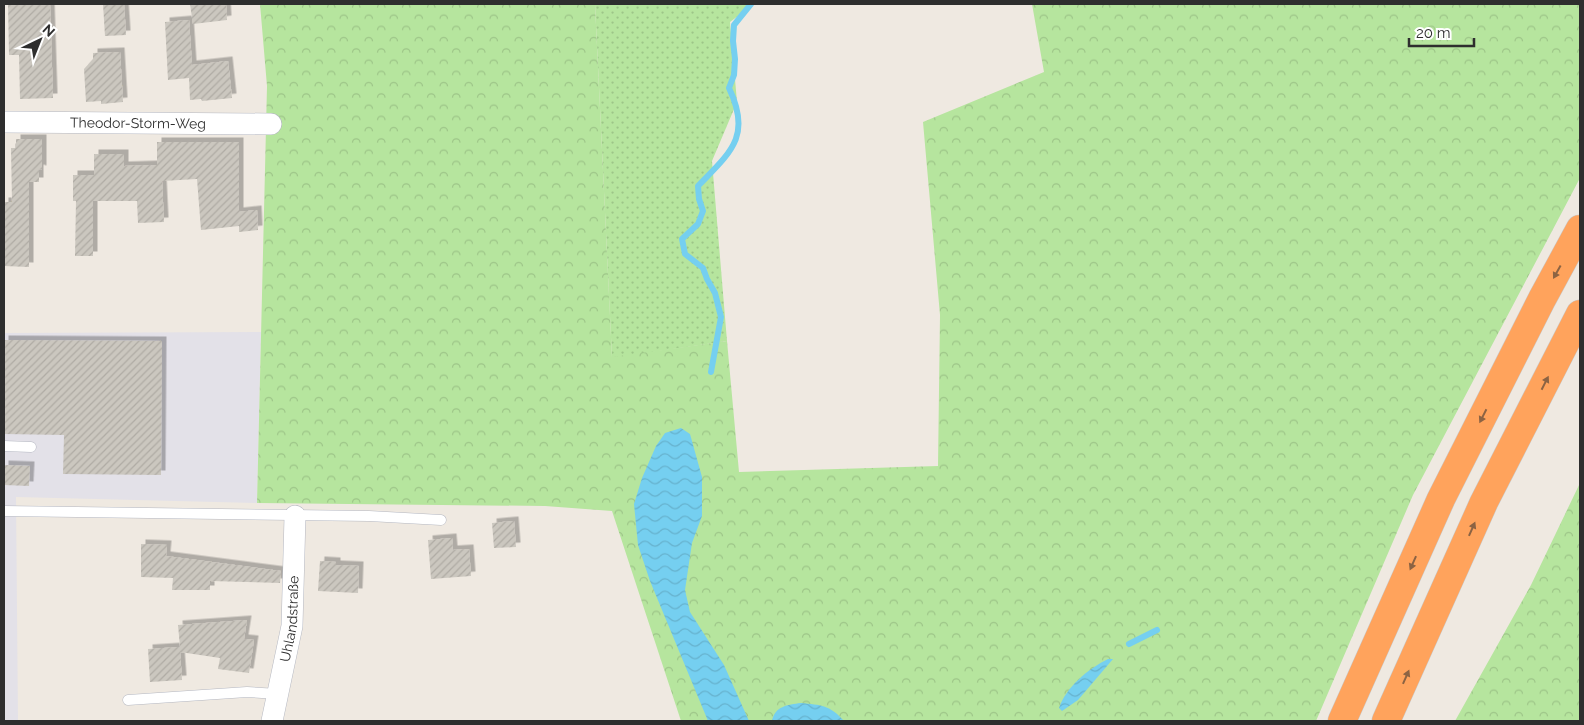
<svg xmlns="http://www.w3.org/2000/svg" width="1584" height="725" viewBox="0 0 1584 725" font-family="Raleway,sans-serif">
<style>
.industrial{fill:#e3e1e8}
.green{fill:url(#green-dots)}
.forest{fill:url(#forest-crowns)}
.water{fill:url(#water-waves)}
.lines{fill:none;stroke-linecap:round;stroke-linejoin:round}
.stream{stroke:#75cff0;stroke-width:6}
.building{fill:url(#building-hatch);filter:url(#shadow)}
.service-casing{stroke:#b4b7c1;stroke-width:11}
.minor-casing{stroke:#b4b7c1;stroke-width:22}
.motorway-casing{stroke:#c9c9c9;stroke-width:29}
.service{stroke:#fff;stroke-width:10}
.minor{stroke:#fff;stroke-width:21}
.motorway{stroke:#ffa35c;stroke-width:28}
.oneway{fill:#8c6343}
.labels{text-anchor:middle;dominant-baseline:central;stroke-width:5;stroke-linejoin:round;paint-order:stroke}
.street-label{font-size:14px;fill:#2e2e2e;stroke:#fff}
</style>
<defs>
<pattern id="green-dots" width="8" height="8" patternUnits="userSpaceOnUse" patternTransform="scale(1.25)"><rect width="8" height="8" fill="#b6e59e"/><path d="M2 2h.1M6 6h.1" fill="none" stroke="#9dc588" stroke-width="1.8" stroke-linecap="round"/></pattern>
<pattern id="forest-crowns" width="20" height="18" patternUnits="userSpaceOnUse" patternTransform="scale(1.25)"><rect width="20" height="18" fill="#b6e59e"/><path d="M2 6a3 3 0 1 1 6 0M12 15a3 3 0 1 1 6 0" fill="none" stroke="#9dc588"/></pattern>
<pattern id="water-waves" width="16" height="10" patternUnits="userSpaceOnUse" patternTransform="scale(1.25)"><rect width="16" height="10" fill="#75cff0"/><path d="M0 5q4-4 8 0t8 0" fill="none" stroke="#66b2ce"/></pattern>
<pattern id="building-hatch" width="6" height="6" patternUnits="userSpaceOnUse" patternTransform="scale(1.25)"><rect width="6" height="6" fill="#cbc7bf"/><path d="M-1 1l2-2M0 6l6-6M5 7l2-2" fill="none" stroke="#afaba4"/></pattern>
<filter id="shadow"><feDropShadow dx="4.5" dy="-4.5" stdDeviation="0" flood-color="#0004"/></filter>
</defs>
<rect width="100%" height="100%" fill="#efe9e1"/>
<path class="industrial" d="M 261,332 L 257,503 L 16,497 L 18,721 L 4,721 L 4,333 Z"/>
<path class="green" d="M 595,4 L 754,4 L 730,22 L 737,102 L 712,161 L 727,341 L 612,358 Z"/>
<g class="forest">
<path d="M 260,4 L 595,4 L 612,357 L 727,341 L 739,472 L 938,466 L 940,315 L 923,122 L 1044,72 L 1032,4 L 1580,4 L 1580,178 L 1413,495 L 1316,721 L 681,721 L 612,511 L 545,506 L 257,503 L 267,86 Z"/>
<path d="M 1580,483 L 1580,721 L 1455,721 L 1531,585 Z"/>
</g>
<g class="water">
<path d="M 681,428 L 690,434 L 702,477 L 702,516 L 692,543 L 685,590 L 690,612 L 724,665 L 749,721 L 708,721 L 650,581 L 638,545 L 634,504 L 642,478 L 656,446 L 665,433 Z"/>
<path d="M 1108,659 L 1113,659 L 1078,700 L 1062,711 L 1059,708 C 1066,687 1088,669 1108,659 Z"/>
<path d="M 801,703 C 821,705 830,705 844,721 L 772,721 C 775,706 787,705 801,703 Z"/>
</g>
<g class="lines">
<g class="stream">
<path d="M 711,372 L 721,317 L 715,293 L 707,279 L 703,268 L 685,254 L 682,239 L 698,224 L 703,211 L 699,199 L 698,186 C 731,152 752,136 729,88 L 734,75 L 735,59 L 733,41 L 734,25 L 751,4"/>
<path d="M 1129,644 L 1157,630"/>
</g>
</g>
<g class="building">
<path d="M 8,4 L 50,4 L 53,98 L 20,99 L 19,55 L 9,55 Z"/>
<path d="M 103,4 L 124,4 L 126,35 L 105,36 Z"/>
<path d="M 190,4 L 226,4 L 227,20 L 193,24 Z"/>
<path d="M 189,20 L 192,65 L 228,61 L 232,98 L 202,101 L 201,99 L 190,100 L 189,78 L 168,80 L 165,22 Z"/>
<path d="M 120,52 L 123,102 L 101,104 L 101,101 L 86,102 L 84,69 L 93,59 L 93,53 Z"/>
<path d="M 16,139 L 42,139 L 42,170 L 39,169 L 39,182 L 29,182 L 29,267 L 4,266 L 4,202 L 12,202 L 11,148 L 16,148 Z"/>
<path d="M 157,142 L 239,142 L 239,212 L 257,210 L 258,230 L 239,232 L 239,226 L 201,230 L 197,179 L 162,181 L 164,222 L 138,223 L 137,201 L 93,201 L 93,256 L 75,256 L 76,201 L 73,201 L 73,175 L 94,175 L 94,154 L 124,154 L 124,166 L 157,165 Z"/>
<path d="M 4,340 L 162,341 L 161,475 L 63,474 L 64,435 L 4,434 Z"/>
<path d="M 4,465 L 30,466 L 29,486 L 4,485 Z"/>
<path d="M 514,521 L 516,547 L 494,548 L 492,523 Z"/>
<path d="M 452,538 L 453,550 L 469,549 L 471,576 L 431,579 L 428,540 Z"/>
<path d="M 141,544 L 167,545 L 166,556 L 281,571 L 280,583 L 210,581 L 210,590 L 172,590 L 173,578 L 141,577 Z"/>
<path d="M 320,561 L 336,562 L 336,565 L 359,566 L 358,593 L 318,591 Z"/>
<path d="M 247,620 L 244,639 L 254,640 L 249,673 L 218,669 L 220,658 L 180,652 L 182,680 L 150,682 L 148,649 L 180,647 L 178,625 Z"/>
</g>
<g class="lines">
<defs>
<g id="service">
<path d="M 4,446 L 31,447"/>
<path d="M 4,511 L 369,516 L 441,520"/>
<path d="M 128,700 L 247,692 L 278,694"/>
</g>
<g id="minor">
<path id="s1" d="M 4,122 L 271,124"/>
<path id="s2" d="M 272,721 L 292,626 L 295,516"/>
</g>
<g id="motorway">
<path d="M 1342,721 L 1441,499 L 1542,299 L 1580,229"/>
<path d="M 1386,721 L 1484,502 L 1580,314"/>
</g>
</defs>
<use href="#service" class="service-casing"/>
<use href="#minor" class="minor-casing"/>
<use href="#motorway" class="motorway-casing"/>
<use href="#service" class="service"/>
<use href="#minor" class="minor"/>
<use href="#motorway" class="motorway"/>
</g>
<defs><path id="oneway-solid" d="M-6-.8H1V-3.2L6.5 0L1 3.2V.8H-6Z" transform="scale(1.25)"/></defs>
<g class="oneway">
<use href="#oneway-solid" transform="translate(1557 272) rotate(119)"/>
<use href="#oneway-solid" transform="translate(1545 383) rotate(-63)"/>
<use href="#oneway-solid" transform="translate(1483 416) rotate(117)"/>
<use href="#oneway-solid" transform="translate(1472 529) rotate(-66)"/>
<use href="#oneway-solid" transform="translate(1413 563) rotate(114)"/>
<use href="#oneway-solid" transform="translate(1406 677) rotate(-66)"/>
</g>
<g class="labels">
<g class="street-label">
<text stroke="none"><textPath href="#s1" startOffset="134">Theodor-Storm-Weg</textPath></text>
<text stroke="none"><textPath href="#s2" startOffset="104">Uhlandstraße</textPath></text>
</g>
</g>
<rect width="1584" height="725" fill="none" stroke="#2e2e2e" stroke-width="10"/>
<g transform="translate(40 40) rotate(43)" stroke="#ffffff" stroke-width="4" paint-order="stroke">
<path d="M0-4L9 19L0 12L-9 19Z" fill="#2e2e2e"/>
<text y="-8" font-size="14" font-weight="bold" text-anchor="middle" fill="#2e2e2e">N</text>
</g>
<path d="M1409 38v8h65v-8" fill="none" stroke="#2e2e2e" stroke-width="2.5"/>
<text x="1416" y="38" font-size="15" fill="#2e2e2e" stroke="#ffffff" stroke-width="4" paint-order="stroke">20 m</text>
</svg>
